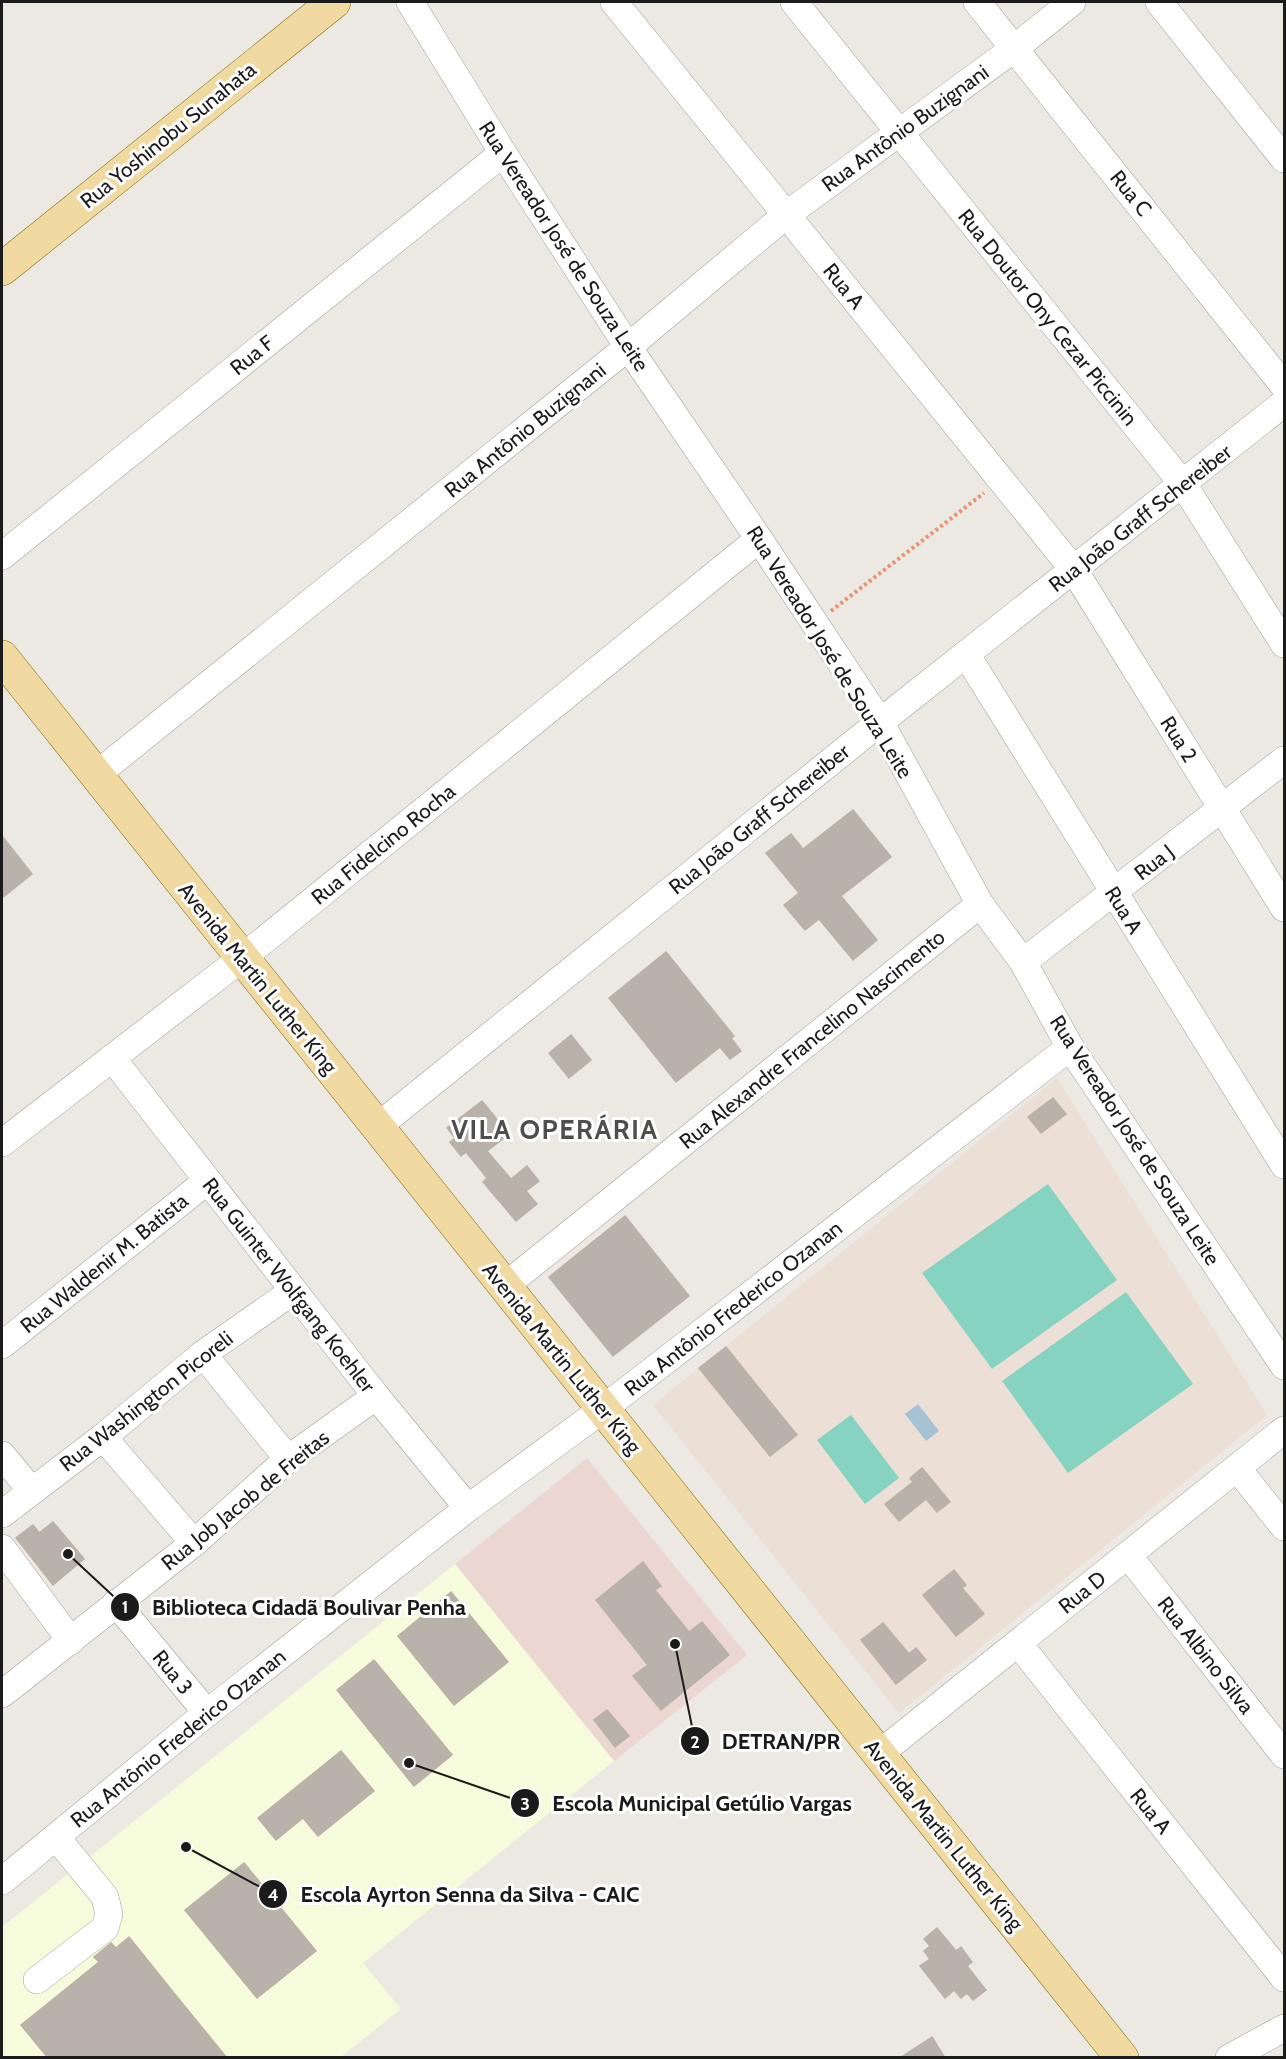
<svg xmlns="http://www.w3.org/2000/svg" width="1286" height="2059" viewBox="0 0 1286 2059" font-family="Cabin,sans-serif">
<style>
.commercial{fill:#ebd6d2}
.education{fill:#f6fbdb}
.military{fill:#ecdfd5}
.pitch{fill:#87d3c1}
.water{fill:#a6c3d5}
.building{fill:#b8b2ab;stroke:#bbb2a5;stroke-width:1.5}
.lines{fill:none;stroke-linecap:round;stroke-linejoin:round}
.minor-casing{stroke:#9f9f9f;stroke-width:28}
.major-casing{stroke:#826d0f;stroke-width:34}
.path{stroke:#ea9174;stroke-width:4;stroke-dasharray:3 3;stroke-linecap:butt}
.minor{stroke:#fff;stroke-width:27}
.major{stroke:#f1daa1;stroke-width:33}
.labels{text-anchor:middle;dominant-baseline:central;stroke-width:6;stroke-linejoin:round;paint-order:stroke}
.street-label{font-size:21px;fill:#1b1b1b;stroke:#fff}
.district-label{font-size:27px;font-weight:bold;letter-spacing:1.5px;fill:#4e4e4e;stroke:#fff}
.leader{fill:none;stroke:#1b1b1b;stroke-width:2}
.callout-dot{fill:#1b1b1b;stroke:#fff;stroke-width:2}
.mark-label{font-size:18px;text-anchor:middle;font-weight:bold;fill:#fff}
.callout-label{font-size:22px;text-anchor:middle;font-weight:bold;fill:#1b1b1b;stroke:#fff;stroke-width:6;stroke-linejoin:round;paint-order:stroke}
</style>
<rect width="100%" height="100%" fill="#ebe9e1"/>
<path class="commercial" d="M 587,1458 L 747,1655 L 614,1761 L 455,1564 Z"/>
<path class="education" d="M 455,1564 L 614,1761 L 363,1963 L 401,2009 L 341,2057 L 2,2058 L 2,1927 Z"/>
<path class="military" d="M 1057,1078 L 1267,1415 L 899,1713 L 653,1405 Z"/>
<g class="pitch">
<path d="M 1048,1184 L 1117,1280 L 992,1369 L 922,1273 Z"/>
<path d="M 1126,1292 L 1193,1384 L 1068,1473 L 1002,1381 Z"/>
<path d="M 851,1415 L 899,1478 L 865,1504 L 817,1440 Z"/>
</g>
<path class="water" d="M 918,1404 L 939,1431 L 926,1441 L 905,1414 Z"/>
<g class="building">
<path d="M 853,810 L 891,857 L 841,896 L 877,940 L 853,960 L 819,919 L 805,930 L 784,905 L 799,893 L 766,853 L 791,834 L 803,849 Z"/>
<path d="M 2,836 L 32,874 L 2,898 Z"/>
<path d="M 666,952 L 734,1036 L 731,1038 L 741,1051 L 730,1059 L 720,1047 L 676,1082 L 609,998 Z"/>
<path d="M 571,1035 L 591,1060 L 569,1078 L 549,1053 Z"/>
<path d="M 1053,1098 L 1066,1114 L 1041,1133 L 1028,1117 Z"/>
<path d="M 482,1101 L 509,1134 L 487,1151 L 511,1179 L 527,1166 L 539,1181 L 526,1191 L 537,1204 L 516,1221 L 483,1182 L 487,1178 L 466,1152 L 461,1156 L 450,1142 L 455,1138 L 447,1128 Z"/>
<path d="M 625,1216 L 689,1296 L 613,1356 L 549,1277 Z"/>
<path d="M 726,1347 L 797,1435 L 770,1456 L 699,1368 Z"/>
<path d="M 922,1468 L 950,1502 L 937,1512 L 926,1499 L 899,1521 L 885,1504 L 913,1482 L 910,1478 Z"/>
<path d="M 53,1522 L 84,1559 L 53,1585 L 16,1538 L 33,1525 L 39,1533 Z"/>
<path d="M 643,1562 L 661,1586 L 655,1590 L 689,1632 L 702,1622 L 729,1655 L 661,1710 L 633,1676 L 648,1665 L 596,1600 Z"/>
<path d="M 954,1570 L 966,1585 L 962,1588 L 984,1614 L 956,1636 L 923,1595 Z"/>
<path d="M 451,1592 L 508,1662 L 454,1705 L 398,1636 Z"/>
<path d="M 883,1623 L 909,1654 L 916,1648 L 926,1660 L 896,1684 L 861,1640 Z"/>
<path d="M 374,1660 L 452,1755 L 414,1786 L 337,1690 Z"/>
<path d="M 607,1710 L 629,1736 L 615,1747 L 594,1720 Z"/>
<path d="M 341,1751 L 374,1791 L 318,1836 L 303,1818 L 276,1840 L 258,1818 Z"/>
<path d="M 244,1863 L 316,1951 L 257,1998 L 185,1910 Z"/>
<path d="M 937,1928 L 956,1951 L 961,1947 L 972,1962 L 967,1966 L 986,1990 L 973,2000 L 967,1993 L 961,1998 L 954,1990 L 945,1998 L 920,1966 L 930,1959 L 924,1951 L 930,1946 L 924,1939 Z"/>
<path d="M 129,1937 L 178,1998 L 227,2058 L 48,2058 L 21,2025 L 99,1962 L 94,1957 L 111,1943 L 116,1948 Z"/>
<path d="M 932,2037 L 945,2058 L 900,2058 Z"/>
</g>
<g class="lines">
<defs>
<g id="minor">
<path d="M 410,2 L 503,153 L 628,347 L 759,539 L 880,722 L 980,904 L 1023,962 L 1070,1047 L 1284,1366"/>
<path d="M 614,2 L 1074,570 L 1284,908"/>
<path d="M 794,2 L 1183,484 L 1284,644"/>
<path d="M 977,2 L 1284,386"/>
<path d="M 1159,2 L 1284,159"/>
<path d="M 2,556 L 503,153"/>
<path d="M 966,654 L 1284,1165"/>
<path d="M 96,775 L 628,347 L 786,215 L 1015,48 L 1072,2"/>
<path d="M 1023,962 L 1284,760"/>
<path d="M 112,1058 L 376,1396 L 468,1508"/>
<path d="M 377,1127 L 880,722 L 1284,403"/>
<path d="M 2,1143 L 242,958 L 759,539"/>
<path d="M 505,1286 L 980,904"/>
<path d="M 2,1345 L 207,1181"/>
<path d="M 203,1354 L 288,1459"/>
<path d="M 103,1437 L 194,1543"/>
<path d="M 2,1455 L 31,1490"/>
<path d="M 1237,1468 L 1284,1527"/>
<path d="M 2,1514 L 103,1437 L 203,1354 L 293,1291"/>
<path d="M 2,1548 L 71,1641"/>
<path d="M 1128,1555 L 1284,1755"/>
<path d="M 116,1603 L 207,1713"/>
<path d="M 1018,1643 L 1284,1978"/>
<path d="M 2,1694 L 194,1543 L 288,1459 L 376,1396"/>
<path d="M 879,1754 L 1284,1430"/>
<path d="M 2,1881 L 207,1713 L 468,1508 L 603,1409 L 1070,1047"/>
<path d="M 37,1980 L 105,1928 L 109,1914 L 105,1897 L 56,1837"/>
<path d="M 1229,2058 L 1284,2028"/>
</g>
<g id="major">
<path d="M 2,269 L 334,2"/>
<path d="M 2,657 L 1122,2058"/>
</g>
</defs>
<use href="#minor" class="minor-casing"/>
<use href="#major" class="major-casing"/>
<path class="path" d="M 831,611 L 984,493"/>
<use href="#minor" class="minor"/>
<use href="#major" class="major"/>
</g>
<g class="labels">
<g class="street-label">
<text transform="translate(905 128) rotate(-36)">Rua Antônio Buzignani</text>
<text transform="translate(168 135) rotate(-39)">Rua Yoshinobu Sunahata</text>
<text transform="translate(1131 193) rotate(51)">Rua C</text>
<text transform="translate(564 246) rotate(57)">Rua Vereador José de Souza Leite</text>
<text transform="translate(844 286) rotate(51)">Rua A</text>
<text transform="translate(1048 317) rotate(51)">Rua Doutor Ony Cezar Piccinin</text>
<text transform="translate(252 355) rotate(-39)">Rua F</text>
<text transform="translate(525 430) rotate(-39)">Rua Antônio Buzignani</text>
<text transform="translate(1140 518) rotate(-38)">Rua João Graff Schereiber</text>
<text transform="translate(830 652) rotate(58)">Rua Vereador José de Souza Leite</text>
<text transform="translate(1179 739) rotate(58)">Rua 2</text>
<text transform="translate(759 819) rotate(-39)">Rua João Graff Schereiber</text>
<text transform="translate(383 844) rotate(-39)">Rua Fidelcino Rocha</text>
<text transform="translate(1154 862) rotate(-38)">Rua J</text>
<text transform="translate(1124 910) rotate(58)">Rua A</text>
<text transform="translate(258 978) rotate(51)">Avenida Martin Luther King</text>
<text transform="translate(812 1039) rotate(-39)">Rua Alexandre Francelino Nascimento</text>
<text transform="translate(1135 1140) rotate(57)">Rua Vereador José de Souza Leite</text>
<text transform="translate(104 1263) rotate(-39)">Rua Waldenir M. Batista</text>
<text transform="translate(289 1285) rotate(52)">Rua Guinter Wolfgang Koehler</text>
<text transform="translate(733 1308) rotate(-38)">Rua Antônio Frederico Ozanan</text>
<text transform="translate(562 1358) rotate(51)">Avenida Martin Luther King</text>
<text transform="translate(146 1401) rotate(-38)">Rua Washington Picoreli</text>
<text transform="translate(245 1500) rotate(-39)">Rua Job Jacob de Freitas</text>
<text transform="translate(1082 1592) rotate(-39)">Rua D</text>
<text transform="translate(1206 1655) rotate(52)">Rua Albino Silva</text>
<text transform="translate(173 1672) rotate(51)">Rua 3</text>
<text transform="translate(178 1738) rotate(-39)">Rua Antônio Frederico Ozanan</text>
<text transform="translate(1151 1811) rotate(51)">Rua A</text>
<text transform="translate(944 1835) rotate(51)">Avenida Martin Luther King</text>
</g>
<g class="district-label">
<text x="555" y="1129">VILA OPERÁRIA</text>
</g>
</g>
<path class="leader" d="M68 1554L125 1607M675 1644L695 1741M409 1763L525 1803M186 1847L273 1894"/>
<g class="callout-dot">
<circle cx="68" cy="1554" r="6"/>
<circle cx="675" cy="1644" r="6"/>
<circle cx="409" cy="1763" r="6"/>
<circle cx="186" cy="1847" r="6"/>
<circle cx="125" cy="1607" r="15"/>
<circle cx="695" cy="1741" r="15"/>
<circle cx="525" cy="1803" r="15"/>
<circle cx="273" cy="1894" r="15"/>
</g>
<g class="mark-label">
<text x="125" y="1613">1</text>
<text x="695" y="1748">2</text>
<text x="525" y="1810">3</text>
<text x="273" y="1901">4</text>
</g>
<g class="callout-label">
<text x="309" y="1615">Biblioteca Cidadã Boulivar Penha</text>
<text x="781" y="1749">DETRAN/PR</text>
<text x="702" y="1811">Escola Municipal Getúlio Vargas</text>
<text x="470" y="1902">Escola Ayrton Senna da Silva - CAIC</text>
</g>
<rect width="1286" height="2059" fill="none" stroke="#1b1b1b" stroke-width="6"/>
</svg>
